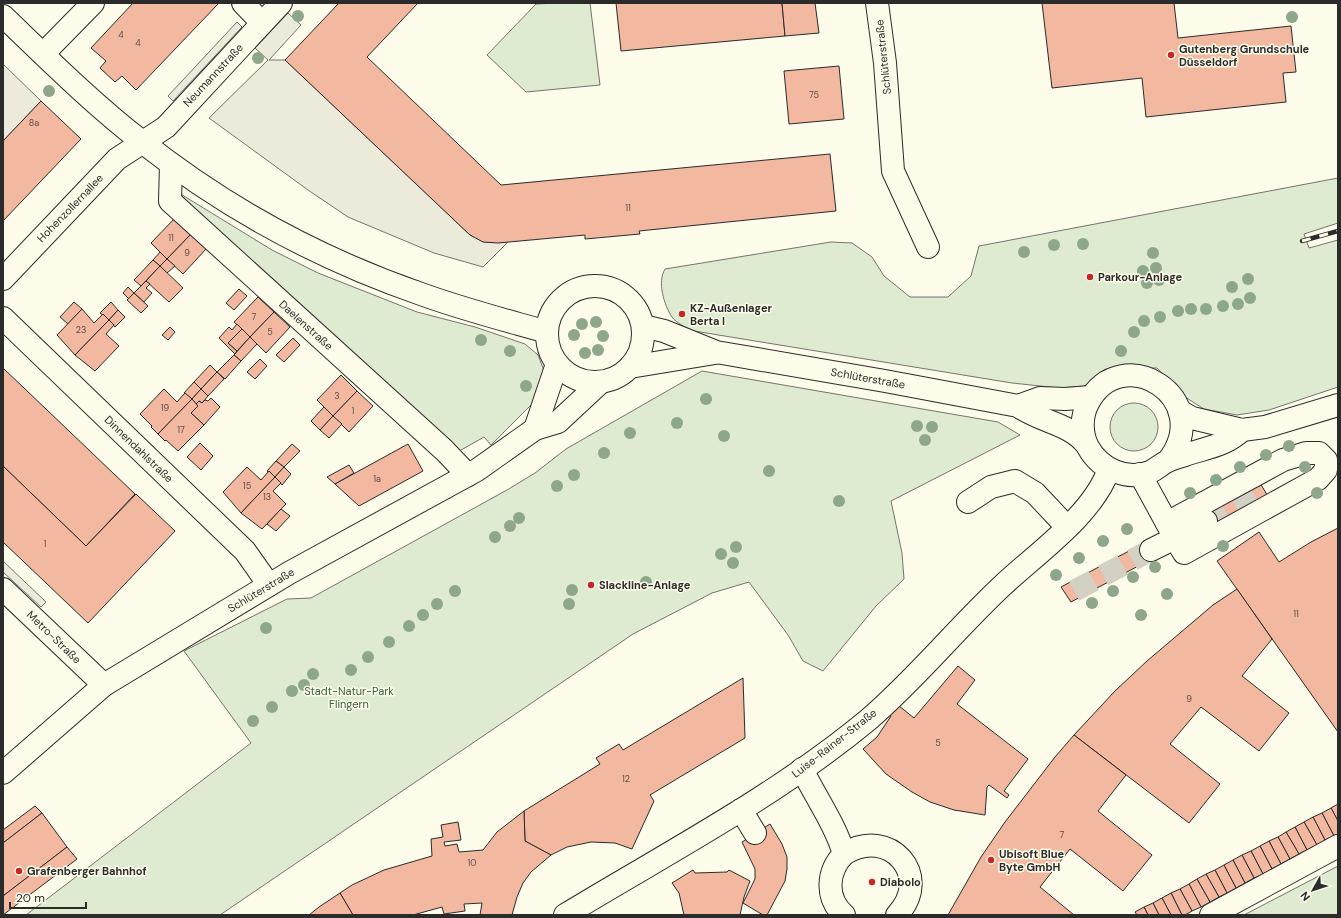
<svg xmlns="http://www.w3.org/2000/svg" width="1341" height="918" viewBox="0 0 1341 918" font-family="'DM Sans',sans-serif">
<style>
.green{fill:#deebd1;stroke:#74746e}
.parking{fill:#eceadb;stroke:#74746e}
.building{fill:#f2b8a0;stroke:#2b2b2b}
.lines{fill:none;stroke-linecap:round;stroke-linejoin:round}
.minor-tunnel{stroke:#d3d1c4;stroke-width:22;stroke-dasharray:22 11;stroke-linecap:butt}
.minor-casing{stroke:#2b2b2b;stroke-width:24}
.minor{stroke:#fdfbea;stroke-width:22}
.rail-casing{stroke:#2b2b2b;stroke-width:4.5}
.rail{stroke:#fdfbea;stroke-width:3;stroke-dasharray:9;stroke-linecap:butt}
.tree{fill:#8ea78a}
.poi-dot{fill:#c62828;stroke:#fdfbea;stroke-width:1.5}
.labels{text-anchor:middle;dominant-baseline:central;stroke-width:3;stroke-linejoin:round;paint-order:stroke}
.number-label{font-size:9px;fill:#5d4e48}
.poi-label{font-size:11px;font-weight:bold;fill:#2b2b2b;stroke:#fdfbea;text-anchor:start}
.street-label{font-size:11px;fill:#2b2b2b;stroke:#fdfbea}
.park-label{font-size:11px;fill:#34623c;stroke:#fdfbea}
</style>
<rect width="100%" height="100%" fill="#fdfbea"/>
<g class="green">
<path d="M 558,3 L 590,3 L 600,85 L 526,92 L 487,55 L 536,4 Z"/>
<path d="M 1338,178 L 1338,223 L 1304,234 L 1309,248 L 1338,240 L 1338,387 L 1269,410 L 1237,415 L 1204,409 L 1185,397 L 1157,368 L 1121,368 L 1084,386 L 1059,388 L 1012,383 L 694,331 C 687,328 676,323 672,317 C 664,305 657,282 665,269 L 831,242 L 852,243 L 872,257 L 884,276 L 910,297 L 948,297 L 971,276 L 979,246 Z"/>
<path d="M 179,193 L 272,250 L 318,273 L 417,312 L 475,327 L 525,344 L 538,355 L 545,373 L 538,398 L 491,445 L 484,437 L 454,454 L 175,199 Z"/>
<path d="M 702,371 L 998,422 L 1020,435 L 891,501 L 902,553 L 904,579 L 876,606 L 823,671 L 803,661 L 788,635 L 749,582 L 712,593 L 633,634 L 220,915 L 26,915 L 251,743 L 184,651 L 287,599 L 311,598 L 507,490 L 535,473 L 566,449 Z"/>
<circle cx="1134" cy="427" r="24"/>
<path d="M 1338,866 L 1338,915 L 1244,915 Z"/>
</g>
<g class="parking">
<path d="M 288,13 L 301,25 L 269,60 L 285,60 L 470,235 L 484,242 L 508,242 L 483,267 L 434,253 L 348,217 L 308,190 L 209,118 L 268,60 L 255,48 Z"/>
<path d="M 237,22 L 242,27 L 173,101 L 168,96 Z"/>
<path d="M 3,64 L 41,101 L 3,141 Z"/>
<path d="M 3,561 L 46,602 L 41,607 L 3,572 Z"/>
</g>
<g class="building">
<path d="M 133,3 L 219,3 L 136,90 L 122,76 L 115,82 L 100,68 L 106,61 L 91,48 Z"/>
<path d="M 339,3 L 418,3 L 367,57 L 501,185 L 830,154 L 836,211 L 639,231 L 640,234 L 585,239 L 585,235 L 498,243 L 483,242 L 470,235 L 285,60 Z"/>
<path d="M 616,3 L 782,3 L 785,36 L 621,51 Z"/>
<path d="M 782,3 L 815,3 L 819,33 L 785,36 Z"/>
<path d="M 1042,3 L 1174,3 L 1178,38 L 1291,26 L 1296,72 L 1283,73 L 1286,102 L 1146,117 L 1142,78 L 1052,88 Z"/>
<path d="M 839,66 L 844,119 L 789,124 L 784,71 Z"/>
<path d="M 41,101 L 81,139 L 3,221 L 3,141 Z"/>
<path d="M 175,218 L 192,233 L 167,259 L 151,243 Z"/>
<path d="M 192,233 L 207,248 L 183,274 L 167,259 Z"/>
<path d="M 160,252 L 167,259 L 160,266 L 153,260 Z"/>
<path d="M 167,259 L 175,266 L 167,273 L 160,266 Z"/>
<path d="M 153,260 L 160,266 L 141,286 L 134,280 Z"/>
<path d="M 160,266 L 183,288 L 169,302 L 146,281 Z"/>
<path d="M 146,281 L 150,284 L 146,288 L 152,293 L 144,302 L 134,293 Z"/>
<path d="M 128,287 L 134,293 L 129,299 L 123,293 Z"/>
<path d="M 239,289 L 247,296 L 234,310 L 226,303 Z"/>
<path d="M 134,293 L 148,306 L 141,313 L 127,300 Z"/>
<path d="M 258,297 L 274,312 L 250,337 L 234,322 Z"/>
<path d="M 74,302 L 82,309 L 68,324 L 60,317 Z"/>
<path d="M 111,302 L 118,310 L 109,320 L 100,313 Z"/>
<path d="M 82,309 L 94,323 L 103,314 L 109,320 L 75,355 L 57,335 Z"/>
<path d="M 118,310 L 125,317 L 115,327 L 109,320 Z"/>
<path d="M 274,312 L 290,327 L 266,353 L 250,337 Z"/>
<path d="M 109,320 L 114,325 L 106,334 L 119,346 L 95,371 L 75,355 Z"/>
<path d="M 237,324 L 242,329 L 228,343 L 237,351 L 235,354 L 219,338 L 229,327 L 232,330 Z"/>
<path d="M 170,327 L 175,332 L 168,340 L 162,335 Z"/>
<path d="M 242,329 L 250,337 L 237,351 L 228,343 Z"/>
<path d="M 250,337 L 257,344 L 241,361 L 234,355 Z"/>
<path d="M 293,338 L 300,345 L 284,362 L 276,355 Z"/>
<path d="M 234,355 L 241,361 L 225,379 L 217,372 Z"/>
<path d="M 260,359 L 267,366 L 255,379 L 247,372 Z"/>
<path d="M 210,365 L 217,372 L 201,389 L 194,382 Z"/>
<path d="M 3,368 L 135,494 L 86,546 L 3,466 Z"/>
<path d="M 217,372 L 224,379 L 208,396 L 201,389 Z"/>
<path d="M 341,375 L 357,391 L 333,416 L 317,400 Z"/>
<path d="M 194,382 L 201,389 L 192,399 L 184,393 Z"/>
<path d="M 164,389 L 177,402 L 185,393 L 192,399 L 158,434 L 151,427 L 152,426 L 140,414 Z"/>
<path d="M 201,389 L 208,396 L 202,403 L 199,401 L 196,404 L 192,399 Z"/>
<path d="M 357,391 L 373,406 L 349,432 L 333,416 Z"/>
<path d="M 211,398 L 220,407 L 204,425 L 191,413 L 198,406 L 196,404 L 199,401 L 202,403 L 205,400 L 208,401 Z"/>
<path d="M 192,399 L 198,406 L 191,413 L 204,425 L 178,451 L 166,440 L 165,441 L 158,434 Z"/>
<path d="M 324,407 L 333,416 L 320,430 L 311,421 Z"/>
<path d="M 333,416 L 342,424 L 329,438 L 320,430 Z"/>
<path d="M 200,443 L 213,456 L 201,470 L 187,457 Z"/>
<path d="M 292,444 L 300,451 L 284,467 L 276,461 Z"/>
<path d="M 408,444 L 423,471 L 359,506 L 335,484 Z"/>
<path d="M 276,461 L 284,467 L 275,477 L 267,471 Z"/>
<path d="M 349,465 L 354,473 L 335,484 L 327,477 Z"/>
<path d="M 3,466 L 86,546 L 136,494 L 175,531 L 88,623 L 3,542 Z"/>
<path d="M 247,467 L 261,480 L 269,471 L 275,477 L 241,513 L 223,492 Z"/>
<path d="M 284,467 L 291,474 L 282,485 L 275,477 Z"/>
<path d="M 275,477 L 281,483 L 273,491 L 286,504 L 262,529 L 241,513 Z"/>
<path d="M 1260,483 L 1269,498 L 1214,526 L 1206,511 Z"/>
<path d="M 281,509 L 290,516 L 276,531 L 267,524 Z"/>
<path d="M 1338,528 L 1338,732 L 1217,561 L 1259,532 L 1279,562 L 1311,542 Z"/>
<path d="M 1146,542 L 1155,557 L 1071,602 L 1061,587 Z"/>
<path d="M 1237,589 L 1272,639 L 1242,676 L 1289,713 L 1259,751 L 1201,707 L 1170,744 L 1220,784 L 1189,823 L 1074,735 L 1115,691 L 1147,661 L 1213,605 Z"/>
<path d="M 958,666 L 975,680 L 957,704 L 1028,759 L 1004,791 L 1009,795 L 1007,798 L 989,785 L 987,787 L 985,815 L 954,810 L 930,802 L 912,792 L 886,774 L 863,749 L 877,737 L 891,716 L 885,712 L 893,701 L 914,718 Z"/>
<path d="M 743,678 L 745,738 L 650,795 L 654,801 L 632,849 L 615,843 L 591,842 L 567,847 L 551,855 L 525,841 L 524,811 L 600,764 L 596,758 L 619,744 L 623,750 Z"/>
<path d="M 1074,735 L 1126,775 L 1098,811 L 1152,855 L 1123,891 L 1070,849 L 1040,887 L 1074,915 L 948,915 L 981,857 L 1005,822 L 1055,757 Z"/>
<path d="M 1338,804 L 1338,821 L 1331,808 Z"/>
<path d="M 35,806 L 42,813 L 3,843 L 3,830 Z"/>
<path d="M 1331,808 L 1338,821 L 1338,834 L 1334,836 L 1322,813 Z"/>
<path d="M 524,811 L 525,841 L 551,855 L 531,872 L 523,883 L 517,897 L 512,915 L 480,915 L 482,903 L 464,904 L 465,911 L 444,914 L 442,907 L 413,915 L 353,915 L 340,893 L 352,885 L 384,870 L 432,856 L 431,839 L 443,837 L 441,825 L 458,822 L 461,840 L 444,842 L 445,846 L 457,844 L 459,852 L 483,850 L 497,832 Z"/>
<path d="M 42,813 L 67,847 L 3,896 L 3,843 Z"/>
<path d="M 1322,813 L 1334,836 L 1325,840 L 1313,817 Z"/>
<path d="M 1313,817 L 1325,840 L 1317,845 L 1304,822 Z"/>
<path d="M 1304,822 L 1317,845 L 1307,850 L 1295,827 Z"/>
<path d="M 770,824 L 782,844 L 787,857 L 787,869 L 785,881 L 767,915 L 763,915 L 743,903 L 755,879 L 755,869 L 742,842 Z"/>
<path d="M 1295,827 L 1307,850 L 1299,854 L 1286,832 Z"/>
<path d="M 1286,832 L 1299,854 L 1290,859 L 1278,837 Z"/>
<path d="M 1278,837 L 1290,859 L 1281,864 L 1269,841 Z"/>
<path d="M 1269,841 L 1281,864 L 1272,869 L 1260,846 Z"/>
<path d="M 1260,846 L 1272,869 L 1263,874 L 1251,851 Z"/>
<path d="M 67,847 L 77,859 L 3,915 L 3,896 Z"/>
<path d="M 1251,851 L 1263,874 L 1254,878 L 1242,855 Z"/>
<path d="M 1242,855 L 1254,878 L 1245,883 L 1233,860 Z"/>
<path d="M 1233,860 L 1245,883 L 1236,888 L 1224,865 Z"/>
<path d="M 1224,865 L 1236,888 L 1227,893 L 1215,870 Z"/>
<path d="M 693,870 L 695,873 L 727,872 L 729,870 L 750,881 L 744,897 L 740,915 L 684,915 L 679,893 L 672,883 Z"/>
<path d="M 1215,870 L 1227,893 L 1219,897 L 1206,874 Z"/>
<path d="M 1206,874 L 1219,897 L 1210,902 L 1197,879 Z"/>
<path d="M 1197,879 L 1210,902 L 1201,907 L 1189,884 Z"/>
<path d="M 1189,884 L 1201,907 L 1192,911 L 1180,889 Z"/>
<path d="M 1180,889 L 1192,911 L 1185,915 L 1182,915 L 1171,893 Z"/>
<path d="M 340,893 L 353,915 L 309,915 L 319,907 Z"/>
<path d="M 1171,893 L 1182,915 L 1171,915 L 1162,898 Z"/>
<path d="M 1162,898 L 1171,915 L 1159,915 L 1153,903 Z"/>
<path d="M 1153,903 L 1159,915 L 1148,915 L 1144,907 Z"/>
<path d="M 1144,907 L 1148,915 L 1137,915 L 1135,912 Z"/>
</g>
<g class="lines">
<g class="minor-tunnel">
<path d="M 1206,521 L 1263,490"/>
<path d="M 1074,591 L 1151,550"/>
</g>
<defs>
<g id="minor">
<path d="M 243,3 L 262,23"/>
<path d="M 877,3 L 885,63 L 893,171 L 928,247"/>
<path d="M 3,16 C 48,59 92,103 141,141 C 224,207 320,259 421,294 C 462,309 505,320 547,332"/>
<path d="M 43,54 L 93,3"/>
<path d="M 171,164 L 170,201 L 444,450 L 468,475"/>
<path d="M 3,279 L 117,159 L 166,127 L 281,3"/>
<circle cx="595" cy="334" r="48"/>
<path d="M 3,318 L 245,551 L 269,585"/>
<path d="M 643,326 L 664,331 L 716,352 L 885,381 L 1018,406 C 1040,422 1069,423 1086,444"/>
<path d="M 630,367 L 715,353"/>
<path d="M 1018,406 L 1040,398 L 1065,399 L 1091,397"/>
<path d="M 1180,411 L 1192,418 L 1242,430 L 1265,427 L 1338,405"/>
<path d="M 535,429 L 557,364"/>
<path d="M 1168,461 C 1217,398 1121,339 1088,403 C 1081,416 1081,434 1088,447 C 1100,469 1126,481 1150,472 C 1157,469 1161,464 1168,461 C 1173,458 1179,457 1185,455 C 1205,448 1226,446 1242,430"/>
<path d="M 1140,474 L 1175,538 L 1206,521"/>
<path d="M 968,502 L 991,487 L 1015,481 L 1035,493 L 1067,527"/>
<path d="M 1151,550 L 1175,538 L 1184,553 L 1318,479 L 1326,470 L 1326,460 L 1319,453 L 1306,453 L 1283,460 L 1167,523"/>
<path d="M 3,589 L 104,685"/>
<path d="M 802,769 C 816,798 835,824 844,854 C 827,871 825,898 844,915"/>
<path d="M 3,773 L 104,685 L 289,573 L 477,470 L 535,429 L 558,422 L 601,382"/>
<path d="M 741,810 L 755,833"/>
<path d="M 844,854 C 889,825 934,876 897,915"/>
<path d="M 565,915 C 667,853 775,797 868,720 C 916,679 956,629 1002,586 C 1037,553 1093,515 1109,469"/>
<path d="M 1211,915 L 1338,846"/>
</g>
</defs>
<use href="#minor" class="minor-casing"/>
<use href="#minor" class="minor"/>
<defs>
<path id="rail" d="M 1302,241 L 1338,231"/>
</defs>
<use href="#rail" class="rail-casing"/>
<use href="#rail" class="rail"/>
</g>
<g class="tree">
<circle cx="298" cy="16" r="6"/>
<circle cx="1292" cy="17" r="6"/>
<circle cx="258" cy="58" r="6"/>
<circle cx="49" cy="91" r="6"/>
<circle cx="1083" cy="244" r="6"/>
<circle cx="1054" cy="245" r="6"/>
<circle cx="1024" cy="252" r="6"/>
<circle cx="1153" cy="253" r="6"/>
<circle cx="1156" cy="268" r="6"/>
<circle cx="1143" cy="271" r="6"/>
<circle cx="1248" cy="279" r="6"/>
<circle cx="1159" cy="280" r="6"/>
<circle cx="1147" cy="283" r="6"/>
<circle cx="1232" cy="287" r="6"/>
<circle cx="1250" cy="298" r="6"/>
<circle cx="1238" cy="304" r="6"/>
<circle cx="1223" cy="306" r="6"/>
<circle cx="1191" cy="309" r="6"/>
<circle cx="1206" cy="309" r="6"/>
<circle cx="1178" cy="311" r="6"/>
<circle cx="1160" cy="317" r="6"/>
<circle cx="1144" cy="321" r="6"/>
<circle cx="596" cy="322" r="6"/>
<circle cx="582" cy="324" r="6"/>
<circle cx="1134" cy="332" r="6"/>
<circle cx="574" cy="335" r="6"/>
<circle cx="603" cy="336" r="6"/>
<circle cx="481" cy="340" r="6"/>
<circle cx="598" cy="350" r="6"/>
<circle cx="510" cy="351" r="6"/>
<circle cx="1121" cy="351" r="6"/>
<circle cx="585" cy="353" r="6"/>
<circle cx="526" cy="386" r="6"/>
<circle cx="706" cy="399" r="6"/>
<circle cx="677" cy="423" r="6"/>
<circle cx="917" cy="426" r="6"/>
<circle cx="932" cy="427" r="6"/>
<circle cx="630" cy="433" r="6"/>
<circle cx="724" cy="436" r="6"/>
<circle cx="925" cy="440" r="6"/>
<circle cx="1289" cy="446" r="6"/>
<circle cx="604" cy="453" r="6"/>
<circle cx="1266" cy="455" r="6"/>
<circle cx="1240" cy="467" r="6"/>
<circle cx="1305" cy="467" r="6"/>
<circle cx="769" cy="471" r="6"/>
<circle cx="574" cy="475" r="6"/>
<circle cx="1216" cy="480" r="6"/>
<circle cx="557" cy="486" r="6"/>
<circle cx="1190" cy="493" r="6"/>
<circle cx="1317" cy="493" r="6"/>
<circle cx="839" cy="501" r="6"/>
<circle cx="519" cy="518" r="6"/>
<circle cx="510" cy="526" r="6"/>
<circle cx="1127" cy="529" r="6"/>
<circle cx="495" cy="537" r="6"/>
<circle cx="1103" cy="541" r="6"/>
<circle cx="1223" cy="546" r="6"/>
<circle cx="736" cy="547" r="6"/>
<circle cx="721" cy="554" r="6"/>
<circle cx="1079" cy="558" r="6"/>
<circle cx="733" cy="563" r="6"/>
<circle cx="1155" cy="567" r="6"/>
<circle cx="1056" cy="575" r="6"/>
<circle cx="1133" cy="577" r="6"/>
<circle cx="646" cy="582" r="6"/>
<circle cx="572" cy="590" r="6"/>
<circle cx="455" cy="591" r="6"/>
<circle cx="1113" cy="591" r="6"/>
<circle cx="1167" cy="594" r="6"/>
<circle cx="1092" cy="603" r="6"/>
<circle cx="437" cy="604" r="6"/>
<circle cx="569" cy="604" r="6"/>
<circle cx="423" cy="615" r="6"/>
<circle cx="1141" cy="615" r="6"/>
<circle cx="409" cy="626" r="6"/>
<circle cx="266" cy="628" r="6"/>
<circle cx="389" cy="642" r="6"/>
<circle cx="368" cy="657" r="6"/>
<circle cx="351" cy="670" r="6"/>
<circle cx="313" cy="674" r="6"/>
<circle cx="304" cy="685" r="6"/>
<circle cx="292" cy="691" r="6"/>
<circle cx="272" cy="707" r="6"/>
<circle cx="253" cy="721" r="6"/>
</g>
<g class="poi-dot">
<circle cx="1171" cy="55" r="4"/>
<circle cx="1090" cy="277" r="4"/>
<circle cx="682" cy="314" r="4"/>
<circle cx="591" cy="585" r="4"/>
<circle cx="991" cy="860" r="4"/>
<circle cx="19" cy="871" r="4"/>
<circle cx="872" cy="882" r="4"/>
</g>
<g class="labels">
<g class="number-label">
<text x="121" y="35">4</text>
<text x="138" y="43">4</text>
<text x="814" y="95">75</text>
<text x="34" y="123">8a</text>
<text x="628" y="208">11</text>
<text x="171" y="238">11</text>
<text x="187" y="253">9</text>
<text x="254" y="317">7</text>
<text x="81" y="330">23</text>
<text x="270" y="332">5</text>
<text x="337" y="396">3</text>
<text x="165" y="408">19</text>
<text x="353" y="411">1</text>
<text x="181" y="430">17</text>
<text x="377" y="479">1a</text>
<text x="247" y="486">15</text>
<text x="267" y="497">13</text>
<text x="45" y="544">1</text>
<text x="1296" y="614">11</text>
<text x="1189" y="699">9</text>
<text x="938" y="743">5</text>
<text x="626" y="779">12</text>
<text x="1062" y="835">7</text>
<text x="472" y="863">10</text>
</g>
<g class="poi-label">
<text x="1179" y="49">Gutenberg Grundschule<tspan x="1179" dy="13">Düsseldorf</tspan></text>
<text x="1098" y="277">Parkour-Anlage</text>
<text x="690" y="308">KZ-Außenlager<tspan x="690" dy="13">Berta I</tspan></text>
<text x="599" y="585">Slackline-Anlage</text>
<text x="999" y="854">Ubisoft Blue<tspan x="999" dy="13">Byte GmbH</tspan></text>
<text x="27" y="871">Grafenberger Bahnhof</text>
<text x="880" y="882">Diabolo</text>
</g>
<g class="street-label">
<text transform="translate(883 57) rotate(-96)">Schlüterstraße</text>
<text transform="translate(213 75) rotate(-47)">Neumannstraße</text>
<text transform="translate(70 208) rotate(-46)">Hohenzollernallee</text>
<text transform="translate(306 325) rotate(42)">Daelenstraße</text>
<text transform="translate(868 378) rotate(10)">Schlüterstraße</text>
<text transform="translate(139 449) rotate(44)">Dinnendahlstraße</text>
<text transform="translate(261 590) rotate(-31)">Schlüterstraße</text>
<text transform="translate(54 637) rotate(44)">Metro-Straße</text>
<text transform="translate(834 743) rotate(-38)">Luise-Rainer-Straße</text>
</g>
<g class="park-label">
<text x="349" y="691">Stadt-Natur-Park<tspan x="349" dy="13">Flingern</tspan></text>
</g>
</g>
<rect width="1341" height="918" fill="none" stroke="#2b2b2b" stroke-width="8"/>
<g transform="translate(1313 890) rotate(231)" stroke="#fdfbea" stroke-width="3" paint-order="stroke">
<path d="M0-3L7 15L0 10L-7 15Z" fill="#2b2b2b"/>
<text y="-6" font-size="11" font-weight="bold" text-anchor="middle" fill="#2b2b2b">N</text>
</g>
<path d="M10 902v6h76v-6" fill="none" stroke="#2b2b2b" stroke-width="2"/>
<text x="16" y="902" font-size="12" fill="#2b2b2b" stroke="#fdfbea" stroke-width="3" paint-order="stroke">20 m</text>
</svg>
